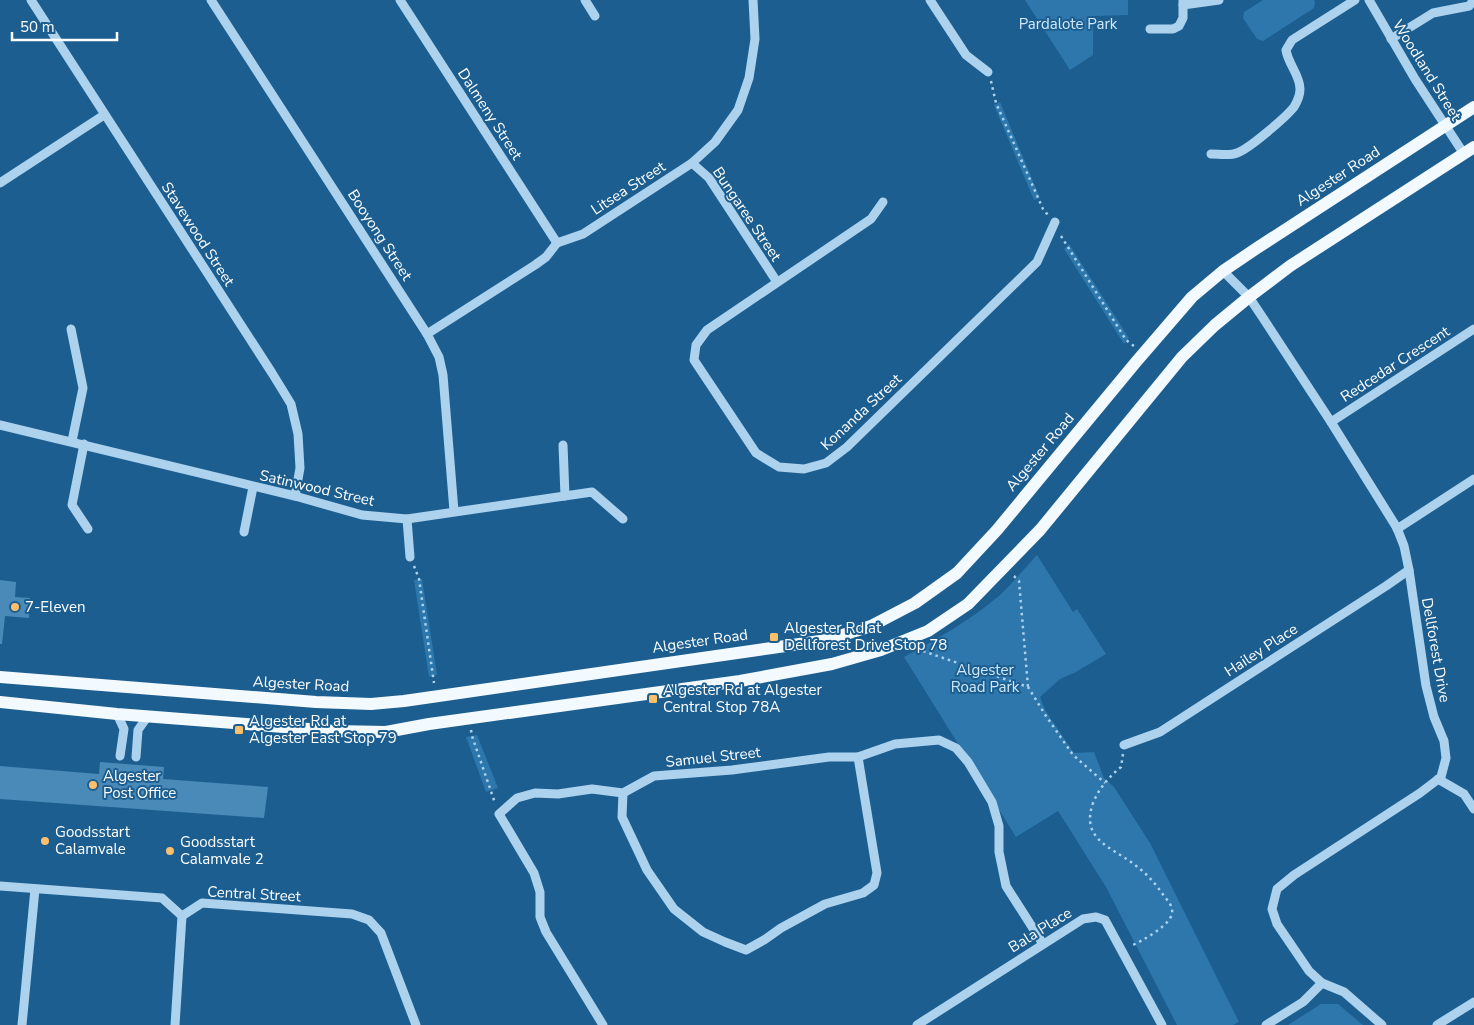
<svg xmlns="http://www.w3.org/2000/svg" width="1474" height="1025" viewBox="0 0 1474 1025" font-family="'Nunito Sans',sans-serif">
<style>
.green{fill:#2d77ac}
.building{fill:#4a8ab9}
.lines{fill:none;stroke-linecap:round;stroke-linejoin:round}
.path{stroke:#acd2ee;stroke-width:2.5;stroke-dasharray:2.5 4;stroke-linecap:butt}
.minor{stroke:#acd2ee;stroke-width:9}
.major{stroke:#f2f9ff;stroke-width:12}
.poi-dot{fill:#febf6a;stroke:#1c5e90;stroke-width:2}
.labels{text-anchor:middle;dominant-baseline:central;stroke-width:4;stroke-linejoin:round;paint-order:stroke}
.park-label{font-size:15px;fill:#d1e9fa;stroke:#1c5e90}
.street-label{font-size:15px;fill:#fff;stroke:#1c5e90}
.poi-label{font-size:15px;fill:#fff;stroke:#1c5e90;text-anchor:start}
</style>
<rect width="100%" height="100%" fill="#1c5e90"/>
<g class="green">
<path d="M 1025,0 L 1128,0 L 1128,15 L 1093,16 L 1093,55 L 1070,70 Z"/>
<path d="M 1263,0 L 1314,0 L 1315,2 L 1314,8 L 1263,41 L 1257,39 L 1243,18 L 1244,12 Z"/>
<path d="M 1000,102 L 1040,198 L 1034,200 L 994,105 Z"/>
<path d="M 1069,244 L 1129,338 L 1124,344 L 1064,249 Z"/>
<path d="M 1037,555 L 1073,612 L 1077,609 L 1106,654 L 1076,672 L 1060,679 L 1040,697 L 1045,710 L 1074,753 L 1094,752 L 1104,778 L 1114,787 L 1150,843 L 1239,1022 L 1233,1025 L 1177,1025 L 1106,887 L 1058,811 L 1016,837 L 904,657 C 937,639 971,620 1000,595 C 1013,583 1025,568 1037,555 Z"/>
<path d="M 422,579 L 437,675 L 429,677 L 414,580 Z"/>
<path d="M 477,735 L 498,788 L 486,792 L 466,737 Z"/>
<path d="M 1321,1004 L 1338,1004 L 1363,1025 L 1288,1025 Z"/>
</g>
<g class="building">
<path d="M 0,580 L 16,582 L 15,597 L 30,598 L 29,618 L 5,616 L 2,644 L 0,644 Z"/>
<path d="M 100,762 L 164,767 L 163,779 L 268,787 L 264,818 L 0,799 L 0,766 L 99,774 Z"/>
</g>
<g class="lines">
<g class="path">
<path d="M 991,81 L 996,103 L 1043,209 L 1048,215"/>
<path d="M 1061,236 L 1126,340 L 1134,346"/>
<path d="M 414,566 L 419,579 L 434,683"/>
<path d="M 1014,576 L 1019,581 L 1028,687"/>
<path d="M 917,649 L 1028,687 L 1046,716 L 1073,755 L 1105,783"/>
<path d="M 471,730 L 472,736 L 495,803"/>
<path d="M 1123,754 L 1121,767 C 1109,777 1099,788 1093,803 C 1080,840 1112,847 1135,865 C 1147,874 1156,884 1164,896 C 1168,901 1173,906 1172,913 C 1171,925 1142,941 1131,946"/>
</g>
<g class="minor">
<path d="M 31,0 L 272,373 L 291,404 L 298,434 L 300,468 L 295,496"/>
<path d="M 211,0 L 427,334 L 439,357 L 443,375 L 454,511"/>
<path d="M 400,0 L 557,243"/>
<path d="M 585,0 L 595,16"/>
<path d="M 930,0 L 966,55 L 988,72"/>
<path d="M 1369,0 L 1415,79 L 1464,154"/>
<path d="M 1183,5 L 1219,0"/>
<path d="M 1150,29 L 1173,29 L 1179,26 L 1183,18 L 1183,0"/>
<path d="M 1391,39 L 1433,13 L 1469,6 L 1474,0"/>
<path d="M 1211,154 C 1219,154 1230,156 1237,153 C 1249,149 1286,117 1294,107 C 1297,102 1300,96 1300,89 C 1300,75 1288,64 1286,50 L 1292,40 L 1355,0"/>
<path d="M 692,163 L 709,178 L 777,282"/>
<path d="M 0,183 L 104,115"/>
<path d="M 883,202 L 871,219 L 707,330 L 696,345 L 694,360 L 756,453 L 779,467 L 804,469 L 826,463 L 847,447 L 1037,262 L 1055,222"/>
<path d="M 1223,271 L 1249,297 L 1263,318 L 1331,422 L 1397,528 L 1404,546 L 1409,570 L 1426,686 L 1434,717 L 1444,741 L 1446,758 L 1441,777 L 1420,793 L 1294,875 L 1277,889 L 1272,909 L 1277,924 L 1309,971 L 1322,983 L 1344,992 L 1382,1025"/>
<path d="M 71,329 L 83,388 L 72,441"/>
<path d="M 427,334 L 535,265 L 546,257 L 557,243 L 583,234 L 692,163 L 715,142 L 738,110 L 749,78 L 755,39 L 753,0"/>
<path d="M 1331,422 L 1474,329"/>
<path d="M 0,425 L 295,496 L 362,515 L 407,519 L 592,492 L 623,519"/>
<path d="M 84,444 L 72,505 L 88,529"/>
<path d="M 563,445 L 565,496"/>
<path d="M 407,519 L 410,557"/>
<path d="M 1397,529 L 1474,479"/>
<path d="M 244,532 L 253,487"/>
<path d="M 117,714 L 124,729 L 120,756"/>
<path d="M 1124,745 L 1160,732 L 1386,586 L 1409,570"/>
<path d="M 136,757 L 138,730 L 148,716"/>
<path d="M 1438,779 L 1464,794 L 1474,809"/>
<path d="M 623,793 L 622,817 L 647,870 L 674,909 L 703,932 L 725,942 L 746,950 L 764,940 L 781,928 L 825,904 L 863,893 L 874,885 L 877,873 L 858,757"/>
<path d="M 0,886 L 162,898 L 182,916 L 202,903 L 352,914 L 369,920 L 381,933 L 416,1025"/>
<path d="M 22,1025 L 35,889"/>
<path d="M 175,1025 L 182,916"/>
<path d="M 603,1025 L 546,932 L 540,917 L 540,892 L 534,873 L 499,814 L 517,798 L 535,793 L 558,794 L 592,789 L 623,793 L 654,776 L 732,770 L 829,757 L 858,757 L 895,744 L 939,740 L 956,748 L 968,762 L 992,802 L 999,826 L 999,852 L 1006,886 L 1043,944"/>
<path d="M 917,1025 L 1083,919 L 1096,917 L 1105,920 L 1162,1025"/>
<path d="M 1266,1025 L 1303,1002 L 1322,983"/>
<path d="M 1437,1025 L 1474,1002"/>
</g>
<g class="major">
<path d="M 0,677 L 316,702 L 371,704 L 404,701 L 827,640 L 871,626 L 915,603 L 957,573 L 997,530 L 1136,362 L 1192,297 L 1223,271 L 1257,248 L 1474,107"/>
<path d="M 0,702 L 117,714 L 335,731 L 386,732 L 429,724 L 740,681 L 832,664 L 881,650 L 928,631 L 968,604 L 1040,530 L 1182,357 L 1215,325 L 1249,297 L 1290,266 L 1474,147"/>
</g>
</g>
<g class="poi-dot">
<circle cx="15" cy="607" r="5"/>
<rect x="769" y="632" width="10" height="10" rx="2.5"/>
<rect x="648" y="694" width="10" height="10" rx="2.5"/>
<rect x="234" y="725" width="10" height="10" rx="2.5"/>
<circle cx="93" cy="785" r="5"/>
<circle cx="45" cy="841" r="5"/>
<circle cx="170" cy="851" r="5"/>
</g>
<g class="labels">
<g class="park-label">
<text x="1068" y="24">Pardalote Park</text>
<text x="985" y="670">Algester<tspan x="985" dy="17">Road Park</tspan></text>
</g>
<g class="street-label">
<text transform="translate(1427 70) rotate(58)">Woodland Street</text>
<text transform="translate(490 114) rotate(57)">Dalmeny Street</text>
<text transform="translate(1338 176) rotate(-33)">Algester Road</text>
<text transform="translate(628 188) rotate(-33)">Litsea Street</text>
<text transform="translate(747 214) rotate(56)">Bungaree Street</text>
<text transform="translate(198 234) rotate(57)">Stavewood Street</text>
<text transform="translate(380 235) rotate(57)">Booyong Street</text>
<text transform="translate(1395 364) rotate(-33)">Redcedar Crescent</text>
<text transform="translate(861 412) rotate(-43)">Konanda Street</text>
<text transform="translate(1040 452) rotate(-50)">Algester Road</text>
<text transform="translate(317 488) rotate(13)">Satinwood Street</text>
<text transform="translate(700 641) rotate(-8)">Algester Road</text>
<text transform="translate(1261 650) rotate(-33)">Hailey Place</text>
<text transform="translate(1436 650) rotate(80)">Dellforest Drive</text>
<text transform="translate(301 684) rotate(3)">Algester Road</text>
<text transform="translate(713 757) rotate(-6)">Samuel Street</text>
<text transform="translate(254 894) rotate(3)">Central Street</text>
<text transform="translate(1040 930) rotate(-32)">Bala Place</text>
</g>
<g class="poi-label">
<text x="25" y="607">7-Eleven</text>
<text x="784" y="628">Algester Rd at<tspan x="784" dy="17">Dellforest Drive Stop 78</tspan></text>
<text x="663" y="690">Algester Rd at Algester<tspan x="663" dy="17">Central Stop 78A</tspan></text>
<text x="249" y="721">Algester Rd at<tspan x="249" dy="17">Algester East Stop 79</tspan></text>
<text x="103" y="776">Algester<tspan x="103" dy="17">Post Office</tspan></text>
<text x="55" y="832">Goodsstart<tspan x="55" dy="17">Calamvale</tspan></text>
<text x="180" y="842">Goodsstart<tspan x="180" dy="17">Calamvale 2</tspan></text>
</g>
</g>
<path d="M12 32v8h105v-8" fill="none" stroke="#ffffff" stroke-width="2.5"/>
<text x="20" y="32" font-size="15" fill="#ffffff" stroke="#1c5e90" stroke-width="4" paint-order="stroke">50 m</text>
</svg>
